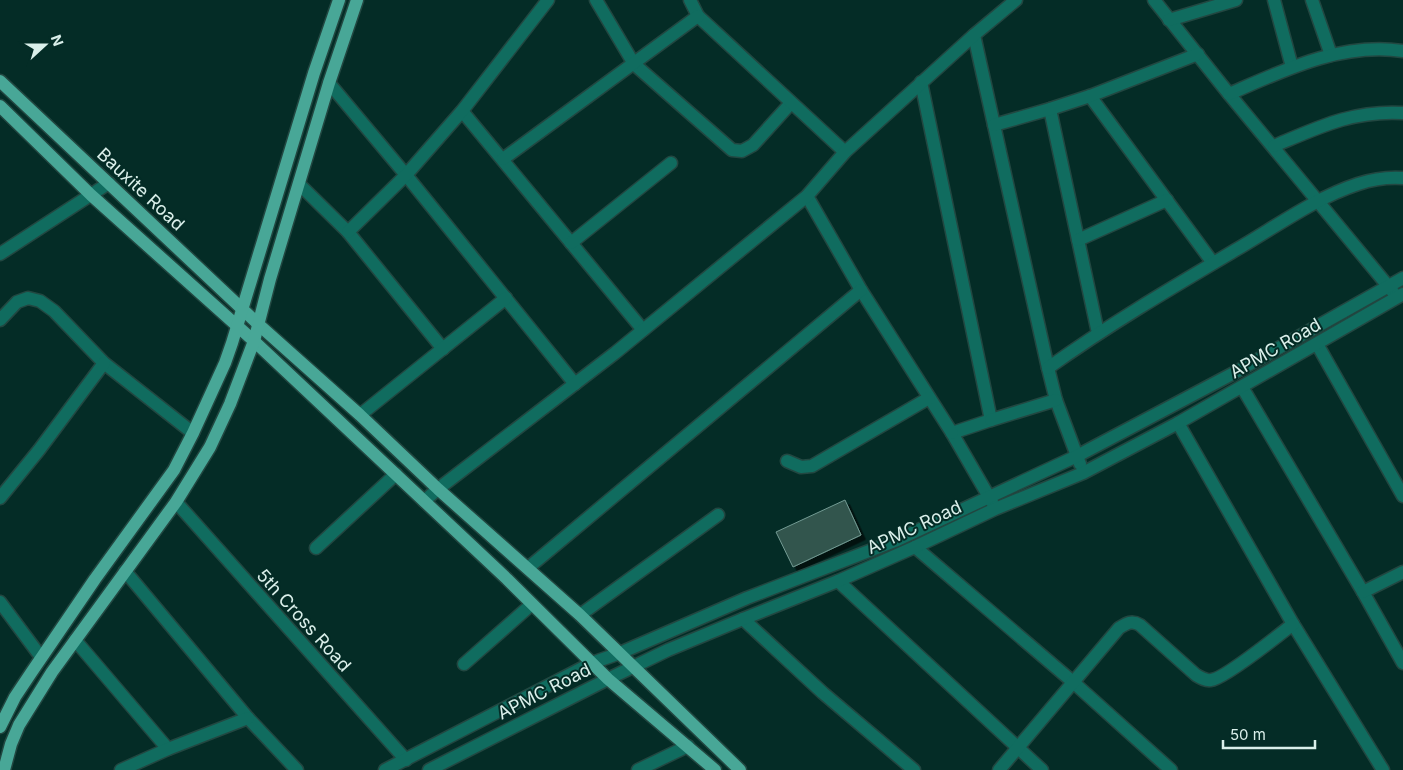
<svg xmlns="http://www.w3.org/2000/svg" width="1403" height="770" viewBox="0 0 1403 770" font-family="Inter,sans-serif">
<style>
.building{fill:#30554e;stroke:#749b93;filter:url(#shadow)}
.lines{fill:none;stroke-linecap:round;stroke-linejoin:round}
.minor-casing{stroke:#224741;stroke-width:15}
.major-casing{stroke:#224741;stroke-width:15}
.minor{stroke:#106c5f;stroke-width:12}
.major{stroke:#48a797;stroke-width:12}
.labels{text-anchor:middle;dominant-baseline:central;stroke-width:4;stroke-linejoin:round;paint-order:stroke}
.street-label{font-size:18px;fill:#daefea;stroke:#042c26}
</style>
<defs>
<filter id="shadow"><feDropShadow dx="4.5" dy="4.5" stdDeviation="0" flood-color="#0009"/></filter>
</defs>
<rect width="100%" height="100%" fill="#042c26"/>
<path class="building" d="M 845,500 L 861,535 L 793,567 L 776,532 Z"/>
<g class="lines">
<defs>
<g id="minor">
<path d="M 596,0 L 634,64 L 732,150 L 742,151 L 753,145 L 791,103"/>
<path d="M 690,0 L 698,16 L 845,152"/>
<path d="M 1154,0 L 1229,94 L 1393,292"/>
<path d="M 1274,0 L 1292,67"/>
<path d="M 1312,0 L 1331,55"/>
<path d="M 1169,20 L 1236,0"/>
<path d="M 974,35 L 1048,368 L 1056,400 L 1080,464"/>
<path d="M 921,82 L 991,420 L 952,433 L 992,502"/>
<path d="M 329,83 L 406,175 L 575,384"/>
<path d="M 1229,94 C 1284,70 1341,42 1403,51"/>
<path d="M 1090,96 L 1213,263"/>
<path d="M 1050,109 L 1098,333"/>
<path d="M 462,111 L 643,330"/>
<path d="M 994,125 L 1050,109 L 1090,96 L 1198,54"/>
<path d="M 1274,146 C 1319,127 1353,110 1403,113"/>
<path d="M 503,159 L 698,16"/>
<path d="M 299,184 L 348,232 L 443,349"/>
<path d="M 807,196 L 861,290 L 952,433"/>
<path d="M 348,232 L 406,175 L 462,111 L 548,0"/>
<path d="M 1078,240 L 1167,200"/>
<path d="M 571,243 L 671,163"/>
<path d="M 0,254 L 109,183"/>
<path d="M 0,320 L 17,302 L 28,298 L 40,301 L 54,311 L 104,363 L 193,433"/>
<path d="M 1317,344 L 1403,496"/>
<path d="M 1048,368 C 1111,323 1178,284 1244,245 C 1281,223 1318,197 1358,184 C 1373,179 1388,177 1403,178"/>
<path d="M 1242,387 L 1363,592 L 1403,663"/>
<path d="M 360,415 L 506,298"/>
<path d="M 991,420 L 1056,400"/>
<path d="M 1178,423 L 1293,624 L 1383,770"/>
<path d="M 787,461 L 801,467 L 812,466 L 929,398"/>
<path d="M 0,498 L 39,450 L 104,363"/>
<path d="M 424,501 L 438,489 L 615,353 L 807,196 L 845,152 L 974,35 L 1016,0"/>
<path d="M 176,502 L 406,760"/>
<path d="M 915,547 L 1073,682 L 1171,770"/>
<path d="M 316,548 L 396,474"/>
<path d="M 528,568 L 861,290"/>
<path d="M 125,571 L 248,718 L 297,770"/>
<path d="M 838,581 L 1042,770"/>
<path d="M 1363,592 L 1403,572"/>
<path d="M 0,602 L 41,657"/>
<path d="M 580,615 L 718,515"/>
<path d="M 743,619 L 823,693 L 914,770"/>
<path d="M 75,640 L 168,749"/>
<path d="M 464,664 L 532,604"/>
<path d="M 121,770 L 168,749 L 248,718"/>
<path d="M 385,770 L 592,663 L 620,653 L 747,598 L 895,541 L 1077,456 L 1234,373 L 1403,278"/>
<path d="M 429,770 L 608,679 L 668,650 L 743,619 L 838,581 L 915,547 L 995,509 L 1083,473 L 1178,423 L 1403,294"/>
<path d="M 638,770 L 688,746"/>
<path d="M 999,770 L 1119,628 C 1127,623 1132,620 1140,625 L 1196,675 C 1201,678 1206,681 1211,680 C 1224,679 1279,635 1293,624"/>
</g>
<g id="major">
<path d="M 0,81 L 258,324 L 360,415 L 438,489 L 580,615 L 740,770"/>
<path d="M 0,106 L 91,195 L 254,341 L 507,579 L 608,679 L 715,770"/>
<path d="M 0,727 L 15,697 L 31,673 L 95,579 L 174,470 L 193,433 L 225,363 L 232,343 L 314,73 L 339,0"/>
<path d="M 4,770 L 11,744 L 19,725 L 52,672 L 176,502 L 210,447 L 230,404 L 254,341 L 270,279 L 329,83 L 357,0"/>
</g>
</defs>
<use href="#minor" class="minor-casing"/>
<use href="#major" class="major-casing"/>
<use href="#minor" class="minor"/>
<use href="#major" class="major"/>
</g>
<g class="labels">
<g class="street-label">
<text transform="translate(141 189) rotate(43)">Bauxite Road</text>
<text transform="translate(1275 348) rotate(-30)">APMC Road</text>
<text transform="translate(914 527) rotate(-25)">APMC Road</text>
<text transform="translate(304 620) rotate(48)">5th Cross Road</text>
<text transform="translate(544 691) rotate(-27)">APMC Road</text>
</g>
</g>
<g transform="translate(45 45) rotate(69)" stroke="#042c26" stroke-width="4" paint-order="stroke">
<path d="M0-4L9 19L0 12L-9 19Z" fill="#daefea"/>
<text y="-8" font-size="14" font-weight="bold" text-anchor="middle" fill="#daefea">N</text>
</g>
<path d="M1223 740v8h92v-8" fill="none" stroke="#daefea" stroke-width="2.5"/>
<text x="1230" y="740" font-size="15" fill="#daefea" stroke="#042c26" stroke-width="4" paint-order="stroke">50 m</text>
</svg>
